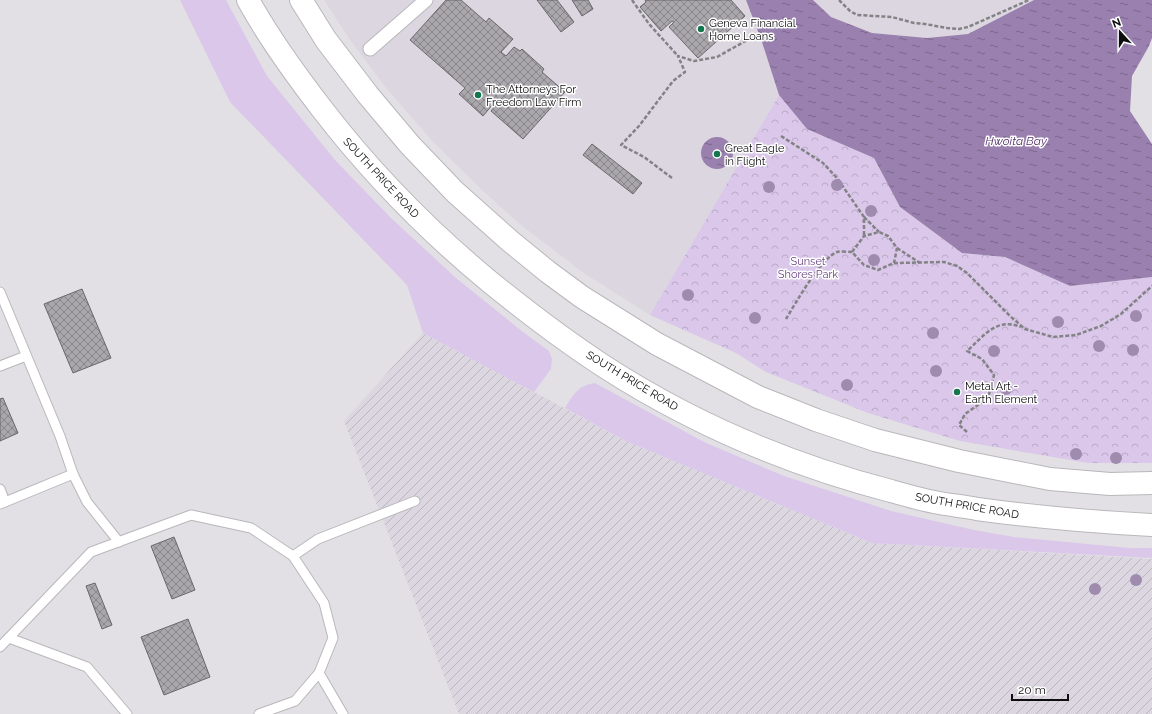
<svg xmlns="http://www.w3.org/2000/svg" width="1152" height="714" viewBox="0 0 1152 714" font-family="Raleway,sans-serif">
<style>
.built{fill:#dcd6e1}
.industrial{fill:url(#industrial-furrows)}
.green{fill:#dac7ea}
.park{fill:url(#park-crowns)}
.water{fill:url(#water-ripples)}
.building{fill:url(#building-cross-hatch);stroke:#69676b}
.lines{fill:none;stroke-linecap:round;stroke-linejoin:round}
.service-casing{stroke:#b9b7bb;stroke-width:11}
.pedestrian-casing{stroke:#b9b7bb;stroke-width:15}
.secondary-casing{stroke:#b9b7bb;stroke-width:24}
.path{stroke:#838285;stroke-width:2.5;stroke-dasharray:4 2;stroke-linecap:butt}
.service{stroke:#fff;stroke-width:9}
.pedestrian{stroke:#fff;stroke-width:13}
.secondary{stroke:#fff;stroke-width:22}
.tree{fill:#9f8bae}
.poi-dot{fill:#14764d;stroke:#fff;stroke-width:1.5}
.labels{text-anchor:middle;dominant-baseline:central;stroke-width:3;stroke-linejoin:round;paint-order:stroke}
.poi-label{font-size:11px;fill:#0d0d0e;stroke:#fff;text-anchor:start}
.street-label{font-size:11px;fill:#0d0d0e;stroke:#fff}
.park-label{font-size:11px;fill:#684582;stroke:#fff}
.water-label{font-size:12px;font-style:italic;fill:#54316c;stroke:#fff}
</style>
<defs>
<pattern id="industrial-furrows" width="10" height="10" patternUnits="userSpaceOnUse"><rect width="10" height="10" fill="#dcd6e1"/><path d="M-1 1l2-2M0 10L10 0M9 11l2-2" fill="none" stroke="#bcb6c0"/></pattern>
<pattern id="park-crowns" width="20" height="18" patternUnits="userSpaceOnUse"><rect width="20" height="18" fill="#dac7ea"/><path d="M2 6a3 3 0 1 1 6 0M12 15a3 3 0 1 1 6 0" fill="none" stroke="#baaac8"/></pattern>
<pattern id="water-ripples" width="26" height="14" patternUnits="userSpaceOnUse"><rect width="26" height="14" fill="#9980ae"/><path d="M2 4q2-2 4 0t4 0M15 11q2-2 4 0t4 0" fill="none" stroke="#7b678c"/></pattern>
<pattern id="building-cross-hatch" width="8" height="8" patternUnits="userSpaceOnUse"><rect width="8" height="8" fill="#a9a7ab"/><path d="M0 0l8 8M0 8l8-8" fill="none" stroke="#88868a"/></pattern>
</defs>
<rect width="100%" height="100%" fill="#e2e0e4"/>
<g class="built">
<path d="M 324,0 L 746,0 L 762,42 L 779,95 L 650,315 L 585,274 L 521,225 L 483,191 L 434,143 L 386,88 L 350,40 Z"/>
<path d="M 813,0 L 1034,0 L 968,34 L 927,38 L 872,33 L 831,17 Z"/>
</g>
<path class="industrial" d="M 423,333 L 626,441 L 872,543 L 1152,559 L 1152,714 L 459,714 L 344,421 Z"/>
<g class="green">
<path d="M 180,0 L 226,0 L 267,76 L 335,160 L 391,218 L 456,278 L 523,332 L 549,351 L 552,359 L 551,369 L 534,392 L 423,333 L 407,285 L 230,102 Z"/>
<path d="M 595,383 L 704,442 L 784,476 L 891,511 L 974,530 L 1014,537 L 1130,548 L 1152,548 L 1152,558 L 872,543 L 626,441 L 565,408 C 574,394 577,386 595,383 Z"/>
</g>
<path class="park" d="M 779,95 L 807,129 L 874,158 L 900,207 L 962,253 L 1005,257 L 1070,286 L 1152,277 L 1152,463 L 1088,463 L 960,441 L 868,413 L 766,372 L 736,353 L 650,315 Z"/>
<g class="water">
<path d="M 746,0 L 813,0 L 831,17 L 872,33 L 927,38 L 968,34 L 1034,0 L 1152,0 L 1152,38 L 1149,46 L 1132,76 L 1130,111 L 1152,144 L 1152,277 L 1070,286 L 1005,257 L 962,253 L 900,207 L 874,158 L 807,129 L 779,95 L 762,42 Z"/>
<circle cx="717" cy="153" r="16"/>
</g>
<g class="building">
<path d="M 446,0 L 461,0 L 486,22 L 489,18 L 513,39 L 501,52 L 506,56 L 514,47 L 520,51 L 522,49 L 544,69 L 542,72 L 565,92 L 523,139 L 491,111 L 495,106 L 493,104 L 483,116 L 459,94 L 465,88 L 410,40 Z"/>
<path d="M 537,0 L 557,0 L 574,22 L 561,32 Z"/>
<path d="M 572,0 L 588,0 L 593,9 L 582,16 Z"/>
<path d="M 645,0 L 731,0 L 745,16 L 698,58 L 669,27 L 674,22 L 672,21 L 661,31 L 640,7 L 646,2 Z"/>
<path d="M 592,144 L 642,183 L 633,194 L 583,155 Z"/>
<path d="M 82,289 L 111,358 L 73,373 L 44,304 Z"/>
<path d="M 3,398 L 18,433 L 0,441 L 0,399 Z"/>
<path d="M 174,537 L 195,590 L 172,599 L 151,546 Z"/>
<path d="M 95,583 L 112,625 L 102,629 L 86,586 Z"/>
<path d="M 188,619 L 210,677 L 164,695 L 141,637 Z"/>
</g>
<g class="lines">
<defs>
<g id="service">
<path d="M 0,292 L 60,436 L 73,474"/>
<path d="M 0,366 L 26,356"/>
<path d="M 0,489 L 5,502"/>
<path d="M 0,504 L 73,474 L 87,502 L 119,542"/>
<path d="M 293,556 L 318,539 L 415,501"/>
<path d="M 9,638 L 87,667 L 127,714"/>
<path d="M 0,647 L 91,552 L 191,515 L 251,528 L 293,556 L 324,603 L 333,638 L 319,673 L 295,701 L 259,714"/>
<path d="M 319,673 L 343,714"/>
</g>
<path id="pedestrian" d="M 370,49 L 426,0"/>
<g id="secondary">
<path d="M 248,0 C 269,38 295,74 322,109 C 372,174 427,230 490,282 C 527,312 565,341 605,367 C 692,423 791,465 891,491 C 905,495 919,499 934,502 C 948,505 963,506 977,509 C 1035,517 1093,522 1152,525"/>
<path d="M 301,0 L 326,40 L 368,95 L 410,145 L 455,192 L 510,241 L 548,272 L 582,297 L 657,344 L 758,397 L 816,420 L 875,440 L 959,461 L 1050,479 L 1110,484 L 1152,483"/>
</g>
</defs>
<use href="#service" class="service-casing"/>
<use href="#pedestrian" class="pedestrian-casing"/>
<use href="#secondary" class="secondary-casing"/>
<g class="path">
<path d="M 632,0 L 649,24 L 678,56"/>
<path d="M 839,0 L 850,11 L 857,15 L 892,17 L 914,23 L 925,24 L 947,28 L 959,29 L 968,27 L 1029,0"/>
<path d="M 781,136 L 823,163 L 837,178 L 864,217 L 864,236"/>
<path d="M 672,178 L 644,157 L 621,145 L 639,126 L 673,81 L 685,72 L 678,56 L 694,61 L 717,57 L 758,34"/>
<path d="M 864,217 L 879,232"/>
<path d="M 897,248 L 920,263"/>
<path d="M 852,252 L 864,236 L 879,232 L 888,236 L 897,248 L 894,263"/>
<path d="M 786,319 C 795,304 821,258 837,252 C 841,251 848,252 852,252 L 864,265 L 878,270 L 894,263 L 944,262 L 957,266 L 967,273 L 1010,316 L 1025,329 L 1053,337 L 1076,335 L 1101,326 L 1121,314 L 1152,286"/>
<path d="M 967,432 L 959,425 L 965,414 L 988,398 L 994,375 L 982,359 L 967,351 C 984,336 996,317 1021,327"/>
</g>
<use href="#service" class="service"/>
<use href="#pedestrian" class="pedestrian"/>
<use href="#secondary" class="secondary"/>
</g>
<g class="tree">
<circle cx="837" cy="185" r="6"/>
<circle cx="769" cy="187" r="6"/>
<circle cx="871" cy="211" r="6"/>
<circle cx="874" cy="260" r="6"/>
<circle cx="688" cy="295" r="6"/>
<circle cx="1136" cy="316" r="6"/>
<circle cx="755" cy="318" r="6"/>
<circle cx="1058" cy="322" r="6"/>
<circle cx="933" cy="333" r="6"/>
<circle cx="1099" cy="346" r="6"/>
<circle cx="1133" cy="350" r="6"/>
<circle cx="994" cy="351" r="6"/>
<circle cx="936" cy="371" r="6"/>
<circle cx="847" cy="385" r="6"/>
<circle cx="1006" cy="389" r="6"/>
<circle cx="1076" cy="454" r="6"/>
<circle cx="1116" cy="458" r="6"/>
<circle cx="1136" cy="580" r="6"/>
<circle cx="1095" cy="589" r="6"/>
</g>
<g class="poi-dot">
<circle cx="701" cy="29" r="4"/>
<circle cx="478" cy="95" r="4"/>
<circle cx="717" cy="154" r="4"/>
<circle cx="957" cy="392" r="4"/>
</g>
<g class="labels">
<g class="poi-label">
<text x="709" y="23">Geneva Financial<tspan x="709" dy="13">Home Loans</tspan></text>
<text x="486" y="89">The Attorneys For<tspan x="486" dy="13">Freedom Law Firm</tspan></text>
<text x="725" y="148">Great Eagle<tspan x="725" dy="13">in Flight</tspan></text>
<text x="965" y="386">Metal Art -<tspan x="965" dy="13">Earth Element</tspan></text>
</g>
<g class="street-label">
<text transform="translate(381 178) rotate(47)">SOUTH PRICE ROAD</text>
<text transform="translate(632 381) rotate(31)">SOUTH PRICE ROAD</text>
<text transform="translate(967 506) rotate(10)">SOUTH PRICE ROAD</text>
</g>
<g class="park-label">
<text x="808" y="261">Sunset<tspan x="808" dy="13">Shores Park</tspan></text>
</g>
<g class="water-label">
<text x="1016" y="141">Hwoita Bay</text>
</g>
</g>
<g transform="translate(1120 32) rotate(339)" stroke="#ffffff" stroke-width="3" paint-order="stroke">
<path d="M0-3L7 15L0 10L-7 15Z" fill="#0d0d0e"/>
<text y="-6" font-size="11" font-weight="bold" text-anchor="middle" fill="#0d0d0e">N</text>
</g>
<path d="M1012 694v6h56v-6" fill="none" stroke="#0d0d0e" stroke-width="2"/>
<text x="1018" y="694" font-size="12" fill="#0d0d0e" stroke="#ffffff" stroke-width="3" paint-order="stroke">20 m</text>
</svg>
